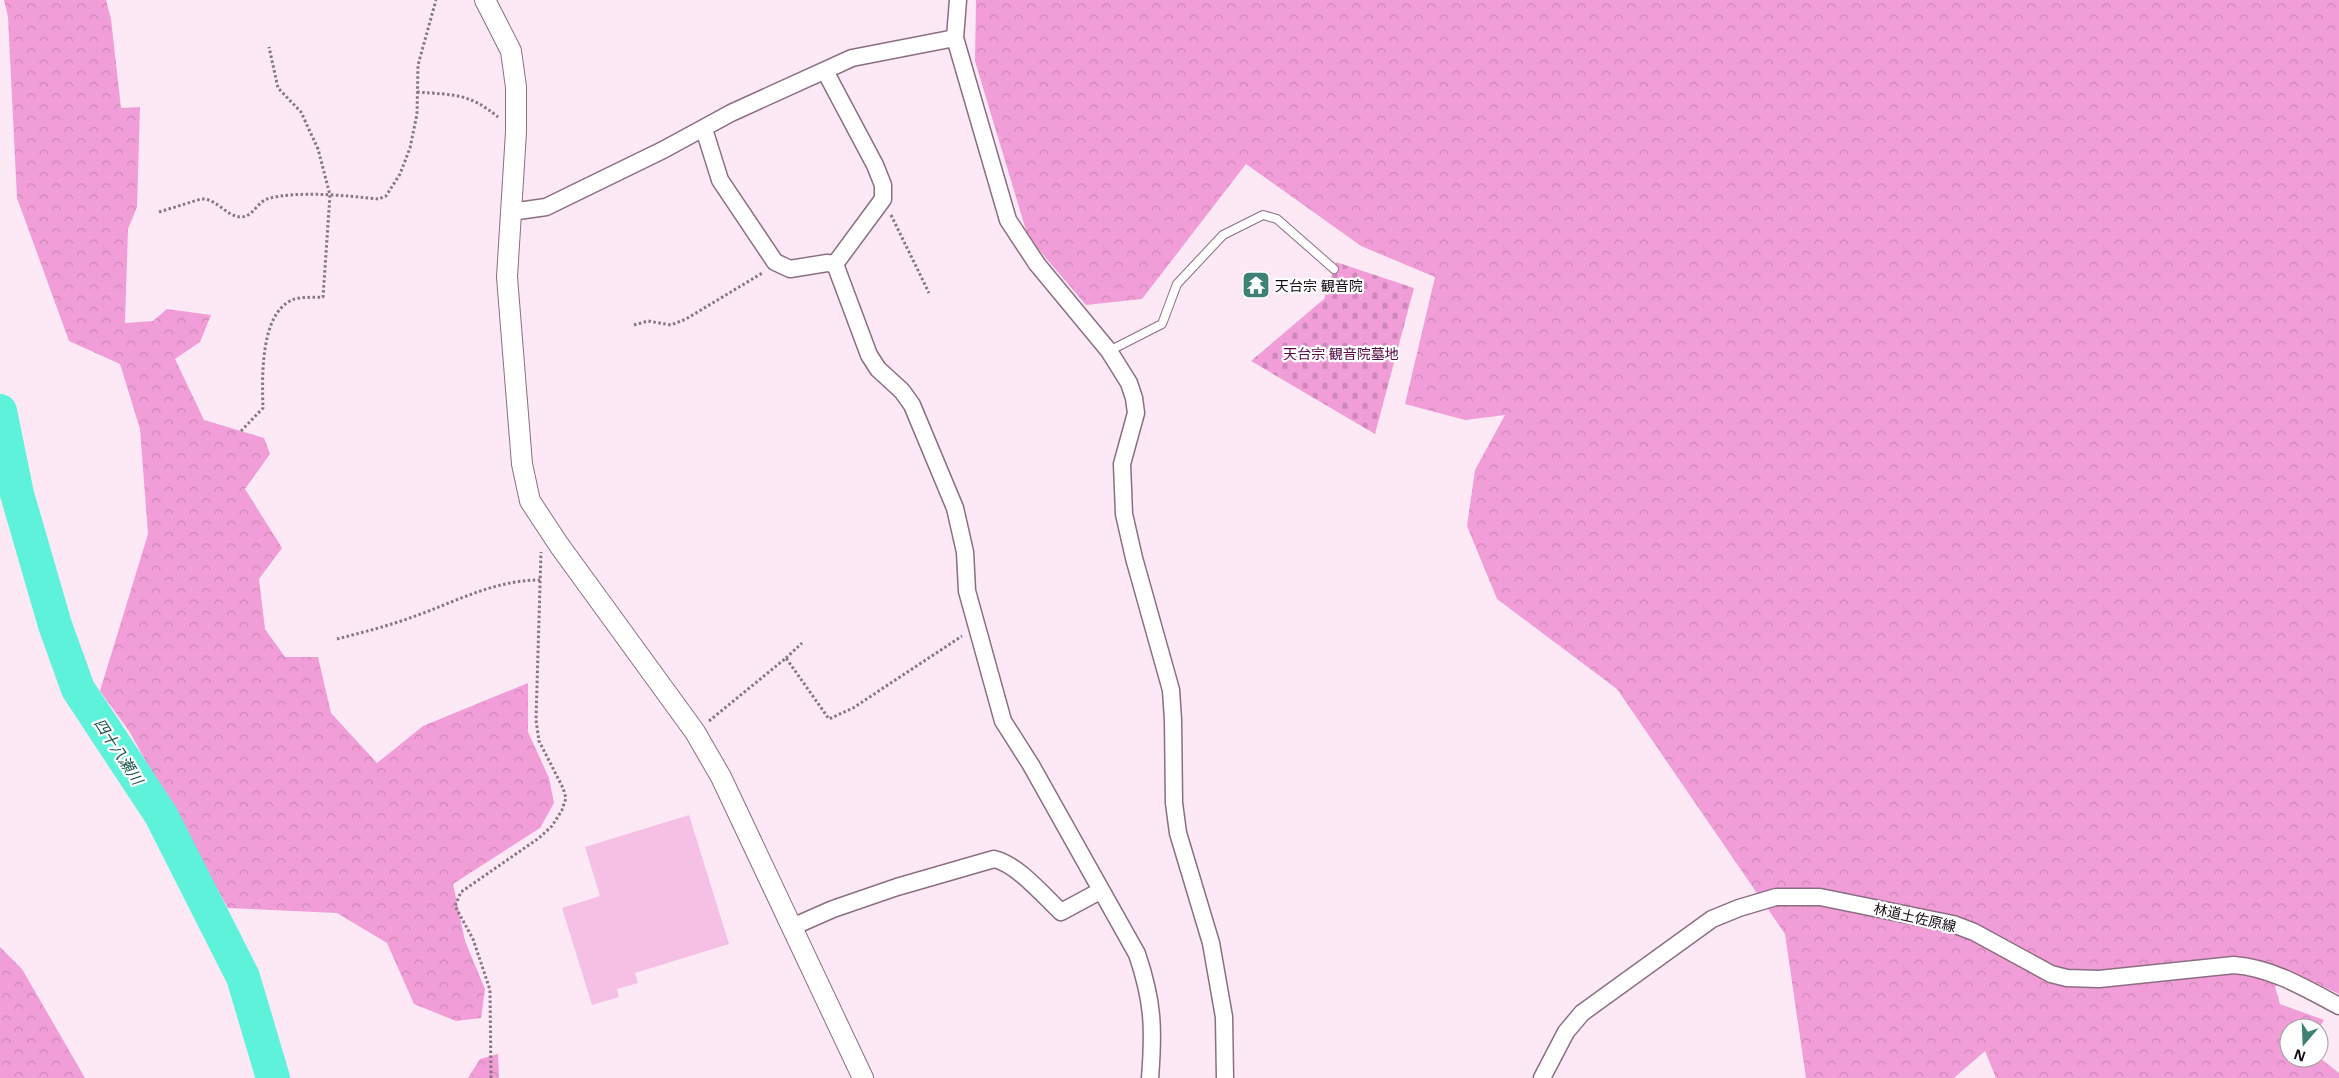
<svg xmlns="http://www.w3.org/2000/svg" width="2339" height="1078" viewBox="0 0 2339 1078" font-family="'Noto Sans','Noto Sans JP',sans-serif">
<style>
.forest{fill:url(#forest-crowns)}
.cemetery{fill:url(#cemetery-stones)}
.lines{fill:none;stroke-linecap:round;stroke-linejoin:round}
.river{stroke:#5ff2db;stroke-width:34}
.building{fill:#f6c0e4}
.service-casing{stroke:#8c6e82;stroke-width:10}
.minor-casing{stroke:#8c6e82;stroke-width:19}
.tertiary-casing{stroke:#8c6e82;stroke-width:22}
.path{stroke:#877782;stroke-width:3;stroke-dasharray:2.5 2.5;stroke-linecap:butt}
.service{stroke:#fff;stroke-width:8}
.minor{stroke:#fff;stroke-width:16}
.tertiary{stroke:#fff;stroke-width:20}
.labels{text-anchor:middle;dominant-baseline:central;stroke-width:4.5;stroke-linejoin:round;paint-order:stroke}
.poi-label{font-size:14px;fill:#130810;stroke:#fff;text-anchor:start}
.park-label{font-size:14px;fill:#570947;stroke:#fff}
.street-label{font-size:14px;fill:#130810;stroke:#fff}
.water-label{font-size:15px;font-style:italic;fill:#125148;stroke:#fff}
</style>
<defs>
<pattern id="forest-crowns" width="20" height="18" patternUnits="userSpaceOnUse" patternTransform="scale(1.25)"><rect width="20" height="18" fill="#f19ed8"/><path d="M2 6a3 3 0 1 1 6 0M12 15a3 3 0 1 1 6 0" fill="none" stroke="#ce87b8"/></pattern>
<pattern id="cemetery-stones" width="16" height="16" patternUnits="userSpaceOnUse" patternTransform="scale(1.25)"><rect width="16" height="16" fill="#f19ed8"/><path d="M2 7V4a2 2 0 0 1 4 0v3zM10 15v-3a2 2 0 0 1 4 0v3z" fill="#ce87b8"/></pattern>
</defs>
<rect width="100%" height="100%" fill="#fde8f6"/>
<g class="forest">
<path d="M 4,0 L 106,0 L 111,19 L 121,108 L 140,107 L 137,207 L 128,229 L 125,323 L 153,321 L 167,309 L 211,315 L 200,342 L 175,359 L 204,420 L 264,438 L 270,454 L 245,489 L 282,548 L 259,579 L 265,629 L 285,657 L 318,657 L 331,713 L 377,763 L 423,726 L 528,683 L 528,732 L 549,778 L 554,803 L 540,828 L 453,884 L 465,941 L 485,989 L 481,1018 L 456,1021 L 414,1004 L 387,943 L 337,913 L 228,908 L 129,731 L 100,691 L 148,534 L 140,429 L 120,364 L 69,341 L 17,198 L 8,17 Z"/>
<path d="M 976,0 L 2339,0 L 2339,994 L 2290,971 L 2275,987 L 2280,1004 L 2324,1020 L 2319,1028 L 2289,1028 L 2289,1058 L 2319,1057 L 2339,1073 L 2339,1078 L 1996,1078 L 1985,1051 L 1954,1078 L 1806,1078 L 1785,934 L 1617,689 L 1497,599 L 1467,526 L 1475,470 L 1505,415 L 1465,420 L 1405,404 L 1435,277 L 1361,246 L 1246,164 L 1142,299 L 1086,305 L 1028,237 L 975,61 Z"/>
<path d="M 0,947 L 22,969 L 85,1078 L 0,1078 Z"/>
<path d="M 498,1054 L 499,1078 L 468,1078 L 480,1059 Z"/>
</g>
<path class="cemetery" d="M 1336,262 L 1414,288 L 1375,434 L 1251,361 L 1324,299 Z"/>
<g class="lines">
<path class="river" d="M 0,411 L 17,494 L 55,625 L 78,689 L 161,815 L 243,977 L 273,1078"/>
</g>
<path class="building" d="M 689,815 L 729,944 L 635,973 L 638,983 L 617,989 L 619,997 L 592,1005 L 562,908 L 600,896 L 585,847 Z"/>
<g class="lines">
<defs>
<path id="service" d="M 1109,351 L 1162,324 L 1177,284 L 1223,235 L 1263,215 L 1277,219 L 1334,269"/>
<g id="minor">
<path d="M 958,0 L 955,38 L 1008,220 L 1037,264 L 1109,351 L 1129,383 L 1134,398 L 1136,413 L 1122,464 L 1124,514 L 1134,558 L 1171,690 L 1173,720 L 1174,803 L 1178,833 L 1211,943 L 1224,1017 L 1225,1078"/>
<path d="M 825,71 L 875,165 L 883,185 L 883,199 L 835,264"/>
<path d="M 704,129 L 720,180 L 775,262 L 790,269 L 827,263 L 835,264"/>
<path d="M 511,212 L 546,207 L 663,150 L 731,113 L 852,58 L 955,38"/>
<path d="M 835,264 L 869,355 L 878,369 L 902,391 L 912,405 L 955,508 L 965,552 L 967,591 L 1003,721 L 1031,765 L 1137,954 C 1153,1001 1154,1028 1150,1078"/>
<path d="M 792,927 L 833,909 L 897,887 L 994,859 C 1017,864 1043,895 1061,912 L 1100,891"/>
<path d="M 1542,1078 L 1566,1032 L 1582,1013 L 1712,919 L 1739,908 L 1776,897 L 1820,897 L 1953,924 L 1974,932 L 2051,974 L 2067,978 L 2099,979 L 2234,965 C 2272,968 2305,988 2339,1006"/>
</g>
<path id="tertiary" d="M 485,0 L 511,51 L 516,87 L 516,132 L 507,277 L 522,464 L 530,501 L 559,545 L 695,732 L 721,777 L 863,1078"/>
</defs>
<use href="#service" class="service-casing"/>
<use href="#minor" class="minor-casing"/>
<use href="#tertiary" class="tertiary-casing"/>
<g class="path">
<path d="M 417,92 C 454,95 469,93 498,117"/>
<path d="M 159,212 L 201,199 C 217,198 226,217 242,217 C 253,216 258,202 267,199 C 296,190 349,196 379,199 L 386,196 L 400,174 L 410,148 L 417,114 L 418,65 L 436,0"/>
<path d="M 891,215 L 929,293"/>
<path d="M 634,325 L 648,321 L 671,325 L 686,319 L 764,272"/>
<path d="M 241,431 L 263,408 C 262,378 260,314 292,300 C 301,296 314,298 323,297 L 330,195 L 318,149 L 301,112 L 278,88 L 269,47"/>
<path d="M 337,639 C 364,632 392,625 418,615 C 459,600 496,580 540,580"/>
<path d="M 786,658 L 802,643"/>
<path d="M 709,721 L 786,658 L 829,719 L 853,708 L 962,636"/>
<path d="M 491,1078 L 490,990 L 473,939 L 455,906 L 461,892 L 539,838 L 552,826 L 562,810 L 566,798 L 563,788 L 539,741 L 536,720 L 541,552"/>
</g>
<use href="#service" class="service"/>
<use href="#minor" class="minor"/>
<use href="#tertiary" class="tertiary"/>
</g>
<defs>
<symbol id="temple-square" viewBox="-11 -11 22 22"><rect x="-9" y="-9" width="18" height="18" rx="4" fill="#3d8175" stroke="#fff"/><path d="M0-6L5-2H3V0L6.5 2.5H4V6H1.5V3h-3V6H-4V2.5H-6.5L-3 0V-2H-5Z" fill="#fff"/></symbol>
</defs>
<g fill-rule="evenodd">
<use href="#temple-square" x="1240" y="269" width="32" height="32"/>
</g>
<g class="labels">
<g class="poi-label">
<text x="1275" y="285">天台宗 観音院</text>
</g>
<g class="park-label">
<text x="1341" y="353">天台宗 観音院墓地</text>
</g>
<g class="street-label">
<text transform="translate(1915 917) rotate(13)">林道土佐原線</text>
</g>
<g class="water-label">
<text transform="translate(119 751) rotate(57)">四十八瀬川</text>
</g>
</g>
<g transform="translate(2304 1043) rotate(199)"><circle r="24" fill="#ffffff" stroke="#a19c9f"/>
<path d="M0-4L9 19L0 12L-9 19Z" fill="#3d8175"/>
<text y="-8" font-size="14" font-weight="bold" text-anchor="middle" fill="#130810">N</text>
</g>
</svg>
